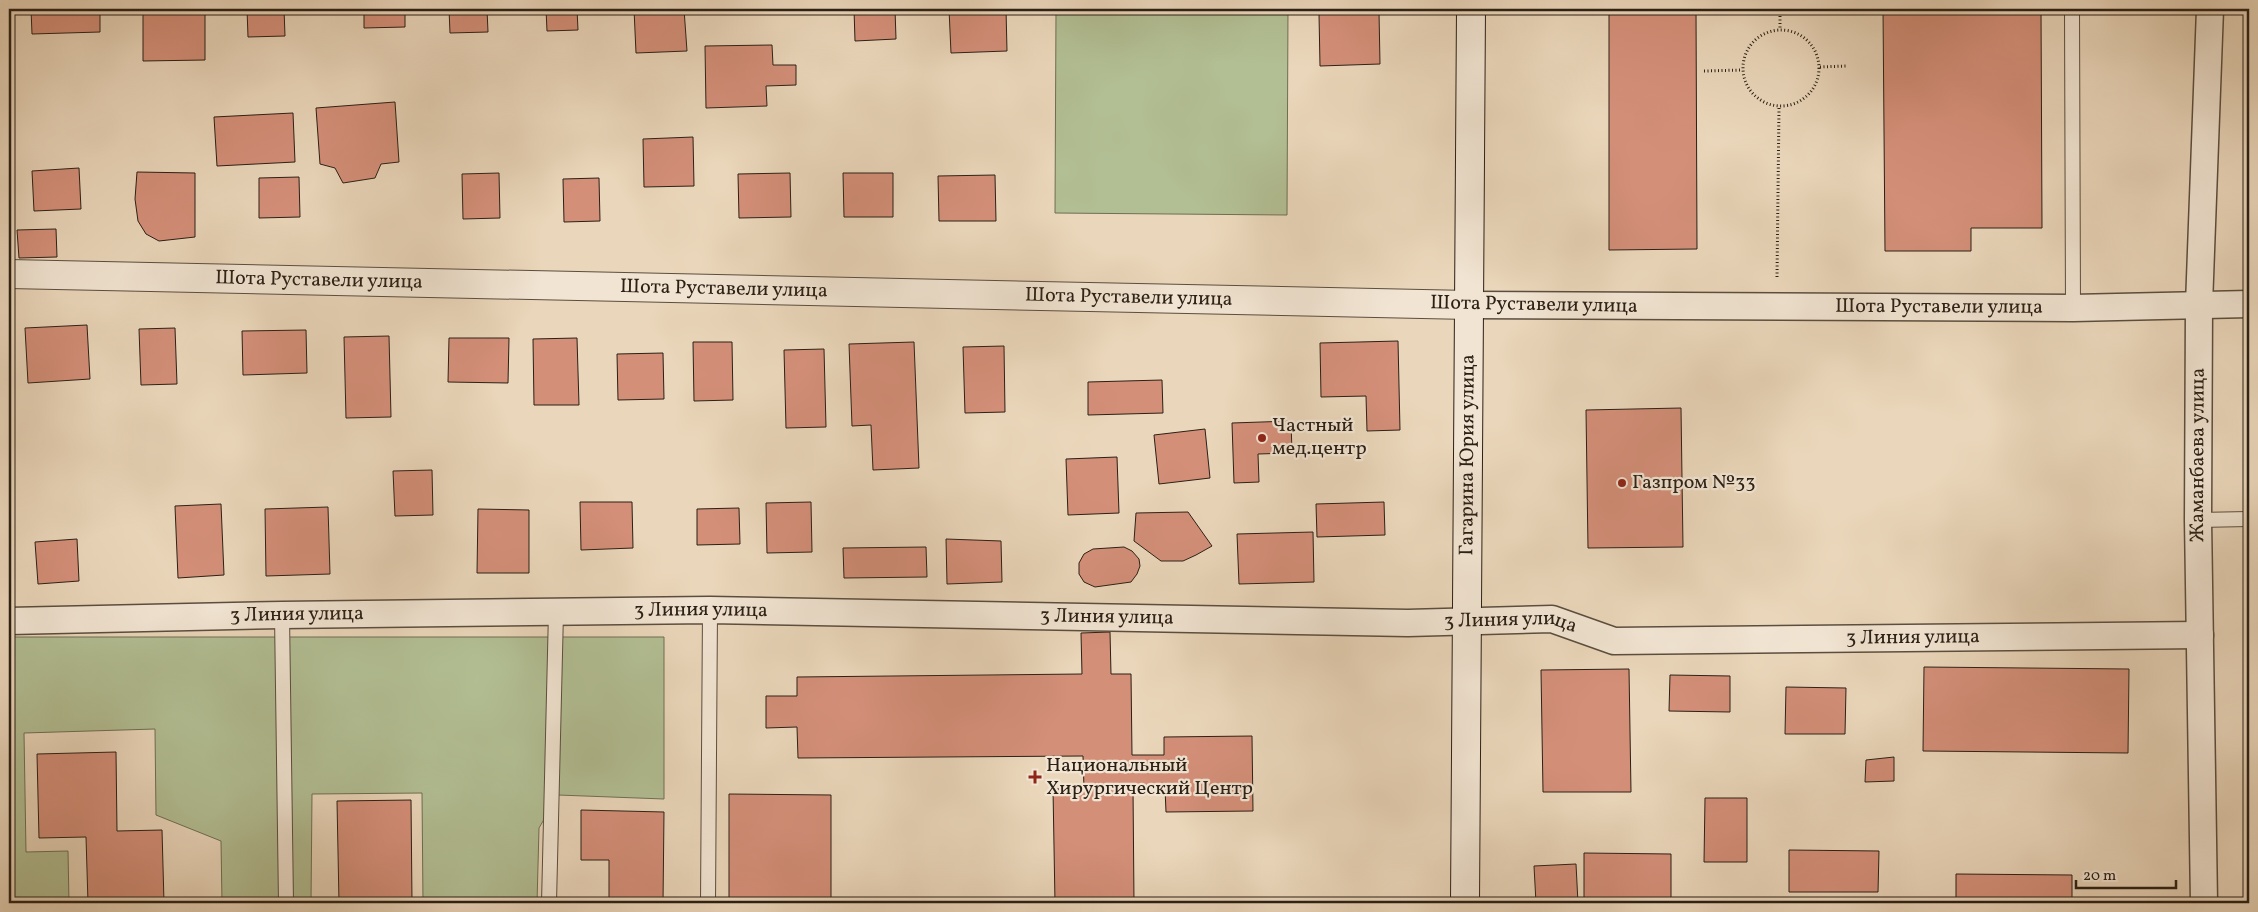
<svg xmlns="http://www.w3.org/2000/svg" width="2258" height="912" viewBox="0 0 2258 912" font-family="Vollkorn,serif">
<style>
.green{fill:#b2be93;stroke:#6e6f54}
.building{fill:#d48f79;stroke:#2b2016}
.lines{fill:none;stroke-linecap:round;stroke-linejoin:round}
.service-casing{stroke:#5b4e3f;stroke-width:16}
.minor-casing{stroke:#5b4e3f;stroke-width:29}
.tertiary-casing{stroke:#5b4e3f;stroke-width:30}
.secondary-casing{stroke:#2b2016;stroke-width:30}
.path{stroke:#2b2016;stroke-width:3;stroke-dasharray:1 2.5;stroke-linecap:butt}
.service{stroke:#f1e4d2;stroke-width:14}
.minor{stroke:#f1e4d2;stroke-width:26}
.tertiary{stroke:#f1e4d2;stroke-width:28}
.secondary{stroke:#f1e4d2;stroke-width:28}
.poi-dot{fill:#8f2418;stroke:#f1e4d2;stroke-width:2}
.labels{text-anchor:middle;dominant-baseline:central;stroke-width:4.5;stroke-linejoin:round;paint-order:stroke}
.street-label{font-size:20px;fill:#2b2016;stroke:#f1e4d2}
.poi-label{font-size:20px;fill:#2b2016;stroke:#f1e4d2;text-anchor:start}
</style>
<rect width="100%" height="100%" fill="#ead6ba"/>
<filter id="stains"><feTurbulence type="fractalNoise" baseFrequency=".004" numOctaves="4"/><feColorMatrix values="0 0 0 0 .2 0 0 0 0 .09 0 0 0 0 .02 0 0 0 .5 -.17"/></filter>
<radialGradient id="worn" r=".72"><stop offset=".6" stop-color="#630" stop-opacity="0"/><stop offset="1" stop-color="#630" stop-opacity=".3"/></radialGradient>
<g class="green">
<path d="M 1056,9 L 1288,9 L 1287,215 L 1055,213 Z"/>
<path d="M 9,637 L 664,637 L 664,799 L 558,795 L 539,828 L 537,903 L 423,903 L 422,793 L 312,794 L 311,903 L 222,903 L 221,841 L 156,815 L 155,729 L 24,733 L 26,852 L 68,851 L 69,903 L 9,903 Z"/>
</g>
<g class="building">
<path d="M 31,9 L 100,9 L 100,32 L 32,34 Z"/>
<path d="M 143,9 L 205,9 L 205,60 L 143,61 Z"/>
<path d="M 247,9 L 284,9 L 285,36 L 248,37 Z"/>
<path d="M 364,9 L 405,9 L 405,27 L 364,28 Z"/>
<path d="M 449,9 L 487,9 L 488,32 L 450,33 Z"/>
<path d="M 546,9 L 577,9 L 578,30 L 547,31 Z"/>
<path d="M 634,9 L 684,9 L 687,51 L 636,53 Z"/>
<path d="M 854,9 L 895,9 L 896,39 L 855,41 Z"/>
<path d="M 949,9 L 1006,9 L 1007,51 L 951,53 Z"/>
<path d="M 1609,9 L 1696,9 L 1697,249 L 1609,250 Z"/>
<path d="M 1883,9 L 2041,9 L 2042,228 L 1971,228 L 1971,251 L 1885,251 Z"/>
<path d="M 1379,12 L 1380,64 L 1320,66 L 1319,14 Z"/>
<path d="M 772,45 L 773,65 L 796,65 L 796,85 L 766,86 L 767,106 L 706,108 L 705,46 Z"/>
<path d="M 395,102 L 399,162 L 381,164 L 375,178 L 343,183 L 335,168 L 320,164 L 316,108 Z"/>
<path d="M 293,113 L 295,162 L 217,166 L 214,117 Z"/>
<path d="M 693,137 L 694,186 L 644,187 L 643,139 Z"/>
<path d="M 79,168 L 81,209 L 34,211 L 32,171 Z"/>
<path d="M 137,172 L 195,173 L 195,237 L 159,241 L 146,234 L 138,221 L 135,199 Z"/>
<path d="M 499,173 L 500,218 L 463,219 L 462,174 Z"/>
<path d="M 790,173 L 791,217 L 739,218 L 738,174 Z"/>
<path d="M 843,173 L 893,173 L 893,217 L 844,217 Z"/>
<path d="M 995,175 L 996,221 L 939,221 L 938,176 Z"/>
<path d="M 299,177 L 300,217 L 259,218 L 259,178 Z"/>
<path d="M 599,178 L 600,221 L 564,222 L 563,179 Z"/>
<path d="M 56,229 L 57,257 L 19,258 L 17,230 Z"/>
<path d="M 87,325 L 90,379 L 28,383 L 25,328 Z"/>
<path d="M 175,328 L 177,384 L 141,385 L 139,329 Z"/>
<path d="M 306,330 L 307,373 L 243,375 L 242,331 Z"/>
<path d="M 389,336 L 391,417 L 346,418 L 344,337 Z"/>
<path d="M 449,338 L 509,338 L 508,383 L 448,382 Z"/>
<path d="M 577,338 L 579,405 L 534,405 L 533,339 Z"/>
<path d="M 1398,341 L 1400,430 L 1367,431 L 1366,396 L 1321,397 L 1320,343 Z"/>
<path d="M 693,342 L 732,342 L 733,400 L 694,401 Z"/>
<path d="M 914,342 L 919,468 L 873,470 L 871,425 L 852,426 L 849,344 Z"/>
<path d="M 1004,346 L 1005,412 L 965,413 L 963,347 Z"/>
<path d="M 824,349 L 826,427 L 786,428 L 784,350 Z"/>
<path d="M 663,353 L 664,399 L 618,400 L 617,354 Z"/>
<path d="M 1162,380 L 1163,413 L 1088,415 L 1088,382 Z"/>
<path d="M 1681,408 L 1683,547 L 1588,548 L 1586,410 Z"/>
<path d="M 1291,421 L 1292,453 L 1258,454 L 1259,482 L 1234,483 L 1232,423 Z"/>
<path d="M 1205,429 L 1210,478 L 1159,484 L 1154,435 Z"/>
<path d="M 1117,457 L 1119,513 L 1068,515 L 1066,459 Z"/>
<path d="M 432,470 L 433,515 L 395,516 L 393,471 Z"/>
<path d="M 580,502 L 632,502 L 633,548 L 581,550 Z"/>
<path d="M 811,502 L 812,552 L 767,553 L 766,503 Z"/>
<path d="M 1384,502 L 1385,535 L 1317,537 L 1316,504 Z"/>
<path d="M 221,504 L 224,575 L 178,578 L 175,506 Z"/>
<path d="M 328,507 L 330,574 L 266,576 L 265,509 Z"/>
<path d="M 739,508 L 740,544 L 697,545 L 697,509 Z"/>
<path d="M 478,509 L 529,510 L 529,573 L 477,573 Z"/>
<path d="M 1188,512 L 1212,546 L 1196,555 L 1183,561 L 1161,561 L 1134,541 L 1136,513 Z"/>
<path d="M 1313,532 L 1314,582 L 1239,584 L 1237,534 Z"/>
<path d="M 77,539 L 79,581 L 38,584 L 35,542 Z"/>
<path d="M 946,539 L 1001,541 L 1002,582 L 947,584 Z"/>
<path d="M 926,547 L 927,577 L 844,578 L 843,548 Z"/>
<path d="M 1124,547 L 1132,551 L 1139,559 L 1140,566 L 1137,574 L 1131,582 L 1095,587 L 1084,582 L 1079,574 L 1079,563 L 1084,554 L 1093,549 Z"/>
<path d="M 1110,632 L 1111,674 L 1131,674 L 1132,755 L 1164,755 L 1164,737 L 1252,736 L 1253,811 L 1166,812 L 1165,788 L 1133,788 L 1134,903 L 1055,903 L 1053,789 L 1084,789 L 1083,756 L 798,758 L 797,727 L 766,728 L 766,696 L 797,696 L 797,677 L 1082,674 L 1081,633 Z"/>
<path d="M 1924,667 L 2129,669 L 2128,753 L 1923,751 Z"/>
<path d="M 1629,669 L 1631,792 L 1543,792 L 1541,670 Z"/>
<path d="M 1670,675 L 1730,676 L 1730,712 L 1669,711 Z"/>
<path d="M 1786,687 L 1846,688 L 1845,734 L 1785,734 Z"/>
<path d="M 116,752 L 117,831 L 162,830 L 164,903 L 88,903 L 86,837 L 39,838 L 37,754 Z"/>
<path d="M 1894,757 L 1894,781 L 1865,782 L 1866,760 Z"/>
<path d="M 729,794 L 831,795 L 831,903 L 729,903 Z"/>
<path d="M 1705,798 L 1747,798 L 1747,862 L 1704,862 Z"/>
<path d="M 411,800 L 412,903 L 339,903 L 337,801 Z"/>
<path d="M 581,810 L 664,812 L 663,903 L 609,903 L 609,860 L 581,860 Z"/>
<path d="M 1789,850 L 1879,851 L 1878,892 L 1789,892 Z"/>
<path d="M 1584,853 L 1671,854 L 1671,900 L 1584,899 Z"/>
<path d="M 1576,864 L 1578,903 L 1536,903 L 1534,866 Z"/>
<path d="M 1956,874 L 2072,875 L 2072,903 L 1956,903 Z"/>
</g>
<g class="lines">
<defs>
<g id="service">
<path d="M 2072,9 L 2073,308"/>
<path d="M 2198,520 L 2249,519"/>
<path d="M 282,615 L 286,903"/>
<path d="M 549,903 L 556,612"/>
<path d="M 708,903 L 710,610"/>
</g>
<g id="minor">
<path id="s1" d="M 1469,305 L 2073,308 L 2249,304"/>
<path id="s2" d="M 9,621 L 282,615 L 710,610 L 1408,623 L 1552,619 L 1614,641 L 2200,635"/>
<path id="s3" d="M 2204,903 L 2198,520 L 2199,305 L 2210,9"/>
</g>
<g id="tertiary">
<path id="s4" d="M 9,274 L 1469,305"/>
</g>
<g id="secondary">
<path id="s5" d="M 1465,903 L 1471,9"/>
</g>
</defs>
<use href="#service" class="service-casing"/>
<use href="#minor" class="minor-casing"/>
<use href="#tertiary" class="tertiary-casing"/>
<use href="#secondary" class="secondary-casing"/>
<g class="path">
<path d="M 1780,9 L 1780,29"/>
<circle cx="1781" cy="68" r="38"/>
<path d="M 1820,67 L 1847,66"/>
<path d="M 1704,71 L 1742,70"/>
<path d="M 1777,277 L 1779,107"/>
</g>
<use href="#service" class="service"/>
<use href="#minor" class="minor"/>
<use href="#tertiary" class="tertiary"/>
<use href="#secondary" class="secondary"/>
</g>
<g class="poi-dot">
<circle cx="1262" cy="438" r="5"/>
<circle cx="1622" cy="483" r="5"/>
<path d="M1032.5 769.5h5v5h5v5h-5v5h-5v-5h-5v-5h5z"/>
</g>
<g class="labels">
<g class="street-label">
<text stroke="none"><textPath href="#s4" startOffset="310">Шота Руставели улица</textPath></text>
<text stroke="none"><textPath href="#s4" startOffset="715">Шота Руставели улица</textPath></text>
<text stroke="none"><textPath href="#s4" startOffset="1120">Шота Руставели улица</textPath></text>
<text transform="translate(1534 305) rotate(1)">Шота Руставели улица</text>
<text stroke="none"><textPath href="#s1" startOffset="470">Шота Руставели улица</textPath></text>
<text stroke="none"><textPath href="#s5" startOffset="448">Гагарина Юрия улица</textPath></text>
<text stroke="none"><textPath href="#s3" startOffset="448">Жаманбаева улица</textPath></text>
<text stroke="none"><textPath href="#s2" startOffset="692">3 Линия улица</textPath></text>
<text stroke="none"><textPath href="#s2" startOffset="288">3 Линия улица</textPath></text>
<text stroke="none"><textPath href="#s2" startOffset="1098">3 Линия улица</textPath></text>
<text stroke="none"><textPath href="#s2" startOffset="1502">3 Линия улица</textPath></text>
<text stroke="none"><textPath href="#s2" startOffset="1908">3 Линия улица</textPath></text>
</g>
<g class="poi-label">
<text x="1272" y="426">Частный<tspan x="1272" dy="23">мед.центр</tspan></text>
<text x="1632" y="483">Газпром №33</text>
<text x="1046" y="766">Национальный<tspan x="1046" dy="23">Хирургический Центр</tspan></text>
</g>
</g>
<rect width="2258" height="912" fill="none" stroke="#ead6ba" stroke-width="30"/>
<rect x="10" y="10" width="2238" height="892" fill="none" stroke="#2b2016" stroke-width="2.5"/>
<rect x="15" y="15" width="2228" height="882" fill="none" stroke="#2b2016"/>
<path d="M2076 880v8h100v-8" fill="none" stroke="#2b2016" stroke-width="2.5"/>
<text x="2083" y="880" font-size="15" fill="#2b2016" stroke="#f1e4d2" stroke-width="4" paint-order="stroke">20 m</text>
<rect width="100%" height="100%" filter="url(#stains)"/>
<rect width="100%" height="100%" fill="url(#worn)"/>
</svg>
